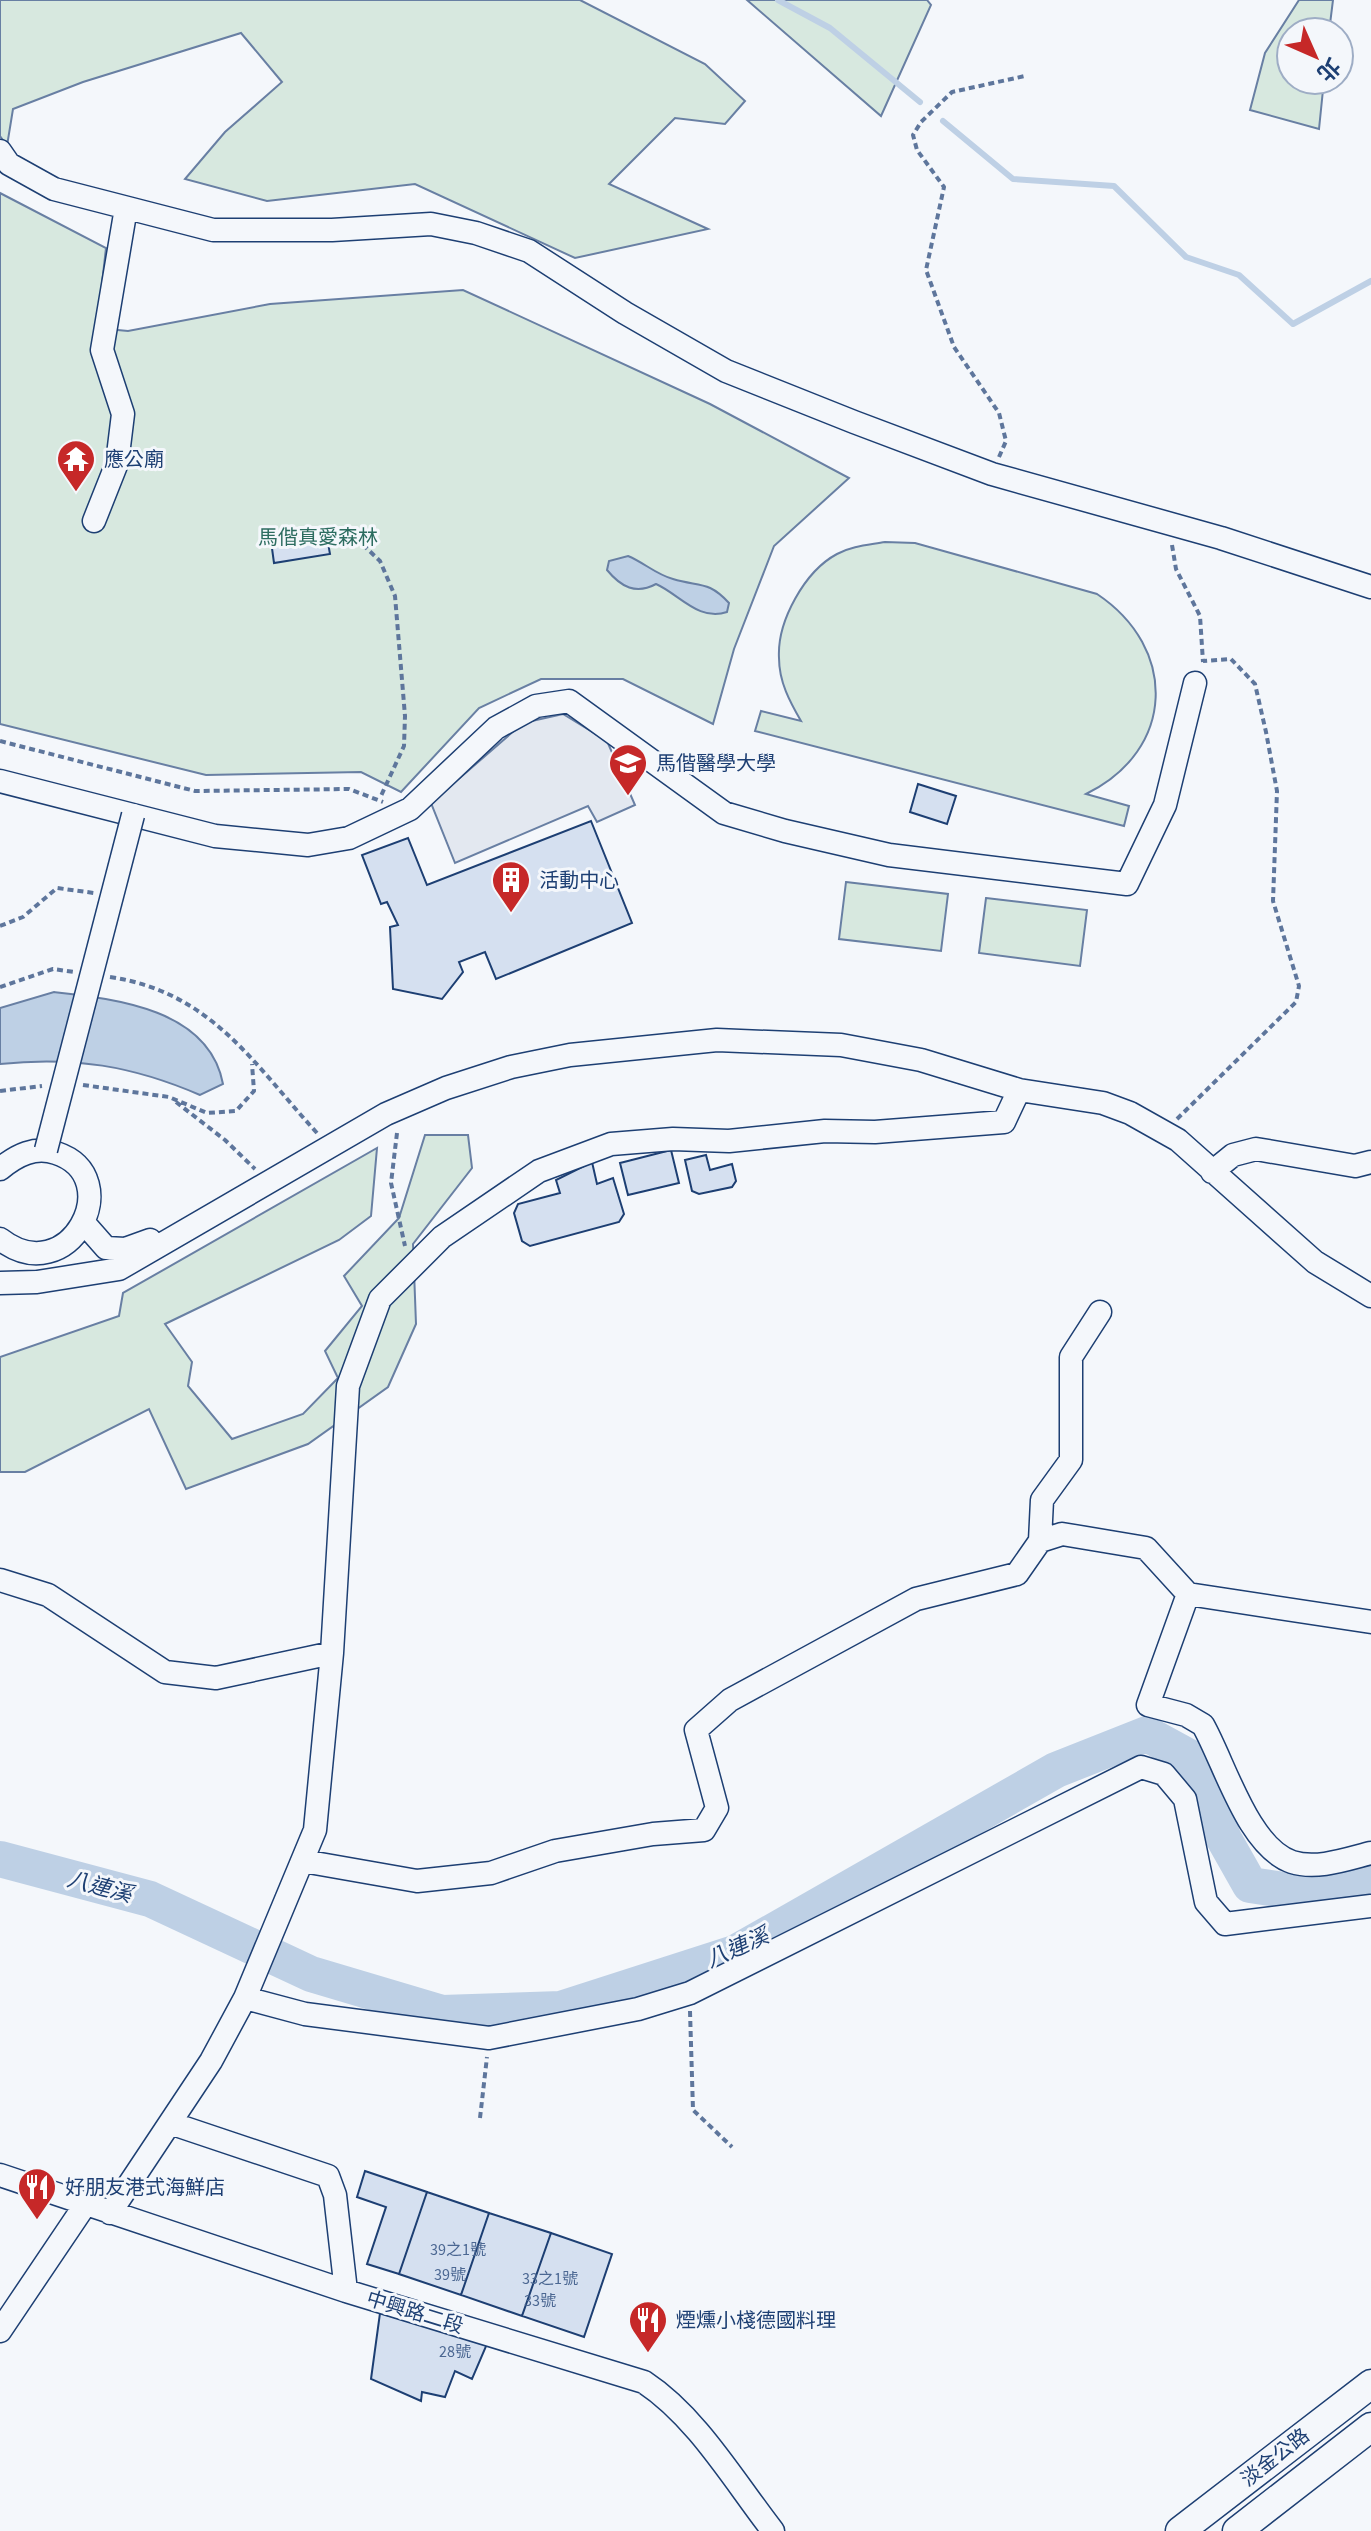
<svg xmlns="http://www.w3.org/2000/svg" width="1371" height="2531" font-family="'Source Sans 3','Noto Sans TC',sans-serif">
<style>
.green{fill:#d7e8df;stroke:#687fa3;stroke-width:2}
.parking{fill:#e3e8f0;stroke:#687fa3;stroke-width:2}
.water{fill:#bed0e5;stroke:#687fa3;stroke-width:2}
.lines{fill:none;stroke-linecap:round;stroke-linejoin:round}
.stream{stroke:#bed0e5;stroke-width:6}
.river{stroke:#bed0e5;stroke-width:36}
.building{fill:#d5e0f0;stroke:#1d3f73;stroke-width:2}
.minor-casing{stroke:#1d3f73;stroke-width:25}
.major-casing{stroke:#1d3f73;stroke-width:31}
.path{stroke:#5e769c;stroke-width:4;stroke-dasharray:6 4;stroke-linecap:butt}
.minor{stroke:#f4f7fb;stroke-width:22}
.major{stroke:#f4f7fb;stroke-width:28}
.minor-bridge-casing{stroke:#1d3f73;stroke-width:25;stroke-linecap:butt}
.minor-bridge{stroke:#f4f7fb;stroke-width:22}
.labels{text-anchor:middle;stroke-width:6;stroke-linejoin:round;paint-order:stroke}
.number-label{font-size:16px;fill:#4b6792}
.poi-label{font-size:20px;fill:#1d3f73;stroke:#f4f7fb;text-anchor:start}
.park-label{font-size:20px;fill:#2c6c60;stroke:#f4f7fb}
.street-label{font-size:20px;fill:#1d3f73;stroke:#f4f7fb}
.water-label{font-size:22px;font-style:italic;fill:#1d3f73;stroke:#f4f7fb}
</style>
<rect width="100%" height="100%" fill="#f4f7fb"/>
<path class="green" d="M0,0H580L705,64L745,101L725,124L675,118L609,184L708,229L575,258L415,184L267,201L185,179L225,132L282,82L241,33L83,82L13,109L7,146L0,136Z
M747,0H927L931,5L881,116Z
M1299,0H1333L1329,32H1291V80H1324L1319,129L1250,110L1265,53Z
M0,193L106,248L97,328L128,331L270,304L463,290L710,404L849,478L774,546L734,649L713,724L623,679H541L479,708L401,792L361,772L206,775L0,724Z
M885,542L915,543L1097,594C1178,648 1176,750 1086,794L1129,806L1124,826L755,731L761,711L801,721C790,702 779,682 779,658C777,621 805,571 837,554C852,546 869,545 885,542Z
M846,882L948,894L941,951L839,939Z
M986,898L1087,910L1080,966L979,953Z
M425,1135H468L472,1168L413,1244L416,1324L388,1387L308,1444L186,1489L149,1409L25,1472H0V1357L119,1316L123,1293L377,1148L371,1216L339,1240L165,1324L192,1362L188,1386L232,1439L303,1414L338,1378L325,1351L362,1306L344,1276L399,1218Z"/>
<path class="parking" d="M563,714L607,741L635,805L597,822L588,806L455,863L431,803L523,723Z"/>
<path class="water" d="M628,556C643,562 657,575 673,579C699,587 708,580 729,603L727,612C699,622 679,594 656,584C636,595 621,587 607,570L609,561Z
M54,992C116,999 209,1009 223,1084L200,1095C133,1066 73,1056 0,1064V1008Z"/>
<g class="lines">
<path class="stream" d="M778,0L830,28L920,102
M943,121L1013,179L1114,186L1186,257L1239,275L1293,324L1371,281"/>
<path class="river" d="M0,1859L150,1899L311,1974L442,2013L561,2009L735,1953L1056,1770L1147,1734L1191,1758L1224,1839L1250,1885L1297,1892L1371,1875"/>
</g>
<path class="building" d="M326,532L330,554L274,563L271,541Z
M918,784L956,796L947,824L910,812Z
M591,821L632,923L496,979L485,952L459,962L463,972L442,999L393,989L390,927L398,925L387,902L381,904L362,855L408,838L427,885Z
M671,1150L679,1183L628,1195L620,1163Z
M706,1155L710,1170L732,1164L736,1181L732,1187L699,1194L692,1191L685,1160Z
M592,1162L597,1184L613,1178L624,1214L619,1222L530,1246L522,1241L514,1213L518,1204L560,1193L556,1180Z
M365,2171L427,2192L399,2274L367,2264L386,2207L357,2197Z
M427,2192L489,2213L461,2295L399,2274Z
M489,2213L551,2233L522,2316L461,2295Z
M551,2233L612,2254L584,2337L522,2316Z
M380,2313L487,2344L472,2379L455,2371L445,2397L422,2392L421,2401L371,2379Z"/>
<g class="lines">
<g class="minor-casing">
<path id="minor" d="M0,151L9,164L54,189L213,230H332L431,224L476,233L529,251L625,313L726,371L854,422L992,474L1221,538L1371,587
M94,521L117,463L123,414L102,350L126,208
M0,781L215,836L308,845L349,838L410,809L496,728L536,706L569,701L724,813L785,831L889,855L1127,884L1165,805L1195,683
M0,1169C17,1155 35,1146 56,1153C129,1177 69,1293 0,1239
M1212,1172L1233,1155L1256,1149L1355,1166L1371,1162
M84,1223L106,1248L125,1249L150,1240
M0,1283L37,1282L119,1269L386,1114L446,1088L511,1067L570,1055L717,1040L841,1045L921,1060L1019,1090L1103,1103L1130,1113L1178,1140L1315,1262L1371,1296
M1040,1541L1042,1500L1071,1460V1357L1100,1312
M0,1580L48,1595L165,1672L216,1678L332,1653
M1188,1594L1148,1705L1186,1715L1203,1725C1225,1764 1248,1847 1292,1862C1317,1870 1347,1859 1371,1853
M303,1861L417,1881L491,1873L555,1851L653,1834L704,1830L717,1808L696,1730L730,1700L916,1599L1017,1574L1040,1541L1062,1534L1146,1548L1188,1594L1371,1622
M245,1998L305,2014L489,2038L638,2009L690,1993L1141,1767L1164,1774L1185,1799L1206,1902L1225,1924L1371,1906
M170,2123L328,2176L335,2195L346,2291
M0,2175L346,2291L644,2382C697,2417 734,2481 773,2531
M110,2213L211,2061L245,1998L315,1830L332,1653L348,1386L380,1299L442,1237L539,1171L611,1144L673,1139L729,1141L825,1131L875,1132L1004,1122L1019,1090
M0,2331L87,2202"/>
</g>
<g class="major-casing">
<path id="major" d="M1180,2531L1371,2384
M1237,2531L1371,2427"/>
</g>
<path class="path" d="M999,457L1006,441L999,413L954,347L926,270L944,187L917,150L913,135L921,122L952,92L1025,76
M338,528L359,541L380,561L395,596L405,716L404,746L380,798
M1172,545L1176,569L1200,616L1203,662
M0,741L195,791L349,789L383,802
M0,926L23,917L57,888L94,893
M110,977C211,992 253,1063 317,1133
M0,987L53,969L74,972
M83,1085L169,1097L207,1113L236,1111L254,1091L252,1064
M0,1091L42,1086
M176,1102L225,1140L255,1169
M1177,1119L1296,1002L1299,986L1273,901L1277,791L1266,732L1255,684L1231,659L1203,661
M397,1133L391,1183L405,1246
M690,2011L693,2110L732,2147
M480,2118L487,2057"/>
<use href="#minor" class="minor"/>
<use href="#major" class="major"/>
<g class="minor-bridge-casing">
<path id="minor-bridge" d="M46,1150L133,815"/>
</g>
<use href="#minor-bridge" class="minor-bridge"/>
</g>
<defs>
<g id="temple-pin" transform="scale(2)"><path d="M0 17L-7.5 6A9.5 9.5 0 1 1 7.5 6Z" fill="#c62828" stroke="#f4f7fb"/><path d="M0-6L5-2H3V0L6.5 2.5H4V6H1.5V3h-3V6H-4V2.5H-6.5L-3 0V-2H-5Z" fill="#fff"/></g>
<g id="university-pin" transform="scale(2)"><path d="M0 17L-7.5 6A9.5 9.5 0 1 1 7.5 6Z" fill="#c62828" stroke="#f4f7fb"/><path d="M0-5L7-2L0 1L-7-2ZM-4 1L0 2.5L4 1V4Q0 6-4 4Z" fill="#fff"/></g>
<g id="building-pin" transform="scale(2)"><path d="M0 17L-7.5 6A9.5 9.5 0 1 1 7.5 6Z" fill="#c62828" stroke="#f4f7fb"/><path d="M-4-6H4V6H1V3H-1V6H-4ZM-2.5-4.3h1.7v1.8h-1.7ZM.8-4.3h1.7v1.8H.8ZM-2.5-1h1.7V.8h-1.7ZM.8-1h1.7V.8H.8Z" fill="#fff"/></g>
<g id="restaurant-pin" transform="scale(2)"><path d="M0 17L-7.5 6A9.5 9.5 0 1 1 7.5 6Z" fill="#c62828" stroke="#f4f7fb"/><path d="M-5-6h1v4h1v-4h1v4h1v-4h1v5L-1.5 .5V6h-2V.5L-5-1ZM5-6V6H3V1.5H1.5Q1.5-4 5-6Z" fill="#fff"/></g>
</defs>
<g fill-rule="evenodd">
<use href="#temple-pin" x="76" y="459"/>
<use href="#university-pin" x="628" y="763"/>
<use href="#building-pin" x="511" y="880"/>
<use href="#restaurant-pin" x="37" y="2187"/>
<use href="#restaurant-pin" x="648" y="2320"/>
</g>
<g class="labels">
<g class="number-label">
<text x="458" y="2255">39之1號</text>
<text x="450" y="2280">39號</text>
<text x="550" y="2284">33之1號</text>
<text x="540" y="2306">33號</text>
<text x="455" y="2357">28號</text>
</g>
<g class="poi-label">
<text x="104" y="466">應公廟</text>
<text x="656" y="770">馬偕醫學大學</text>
<text x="539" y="887">活動中心</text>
<text x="65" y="2194">好朋友港式海鮮店</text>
<text x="676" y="2327">煙燻小棧德國料理</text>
</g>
<g class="park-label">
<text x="318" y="544">馬偕真愛森林</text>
</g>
<g class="street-label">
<text transform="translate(415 2312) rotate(17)" y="7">中興路二段</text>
<text transform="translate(1275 2457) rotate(-38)" y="7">淡金公路</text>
</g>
<g class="water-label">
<text transform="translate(100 1886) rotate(15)" y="8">八連溪</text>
<text transform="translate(737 1947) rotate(-24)" y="8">八連溪</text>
</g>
</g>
<g transform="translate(1315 56) rotate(135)"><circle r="38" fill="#f4f7fb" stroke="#9eadc5" stroke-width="2"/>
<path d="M0-6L14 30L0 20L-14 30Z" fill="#c62828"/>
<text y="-12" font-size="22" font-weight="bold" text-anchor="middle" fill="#1d3f73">北</text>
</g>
</svg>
